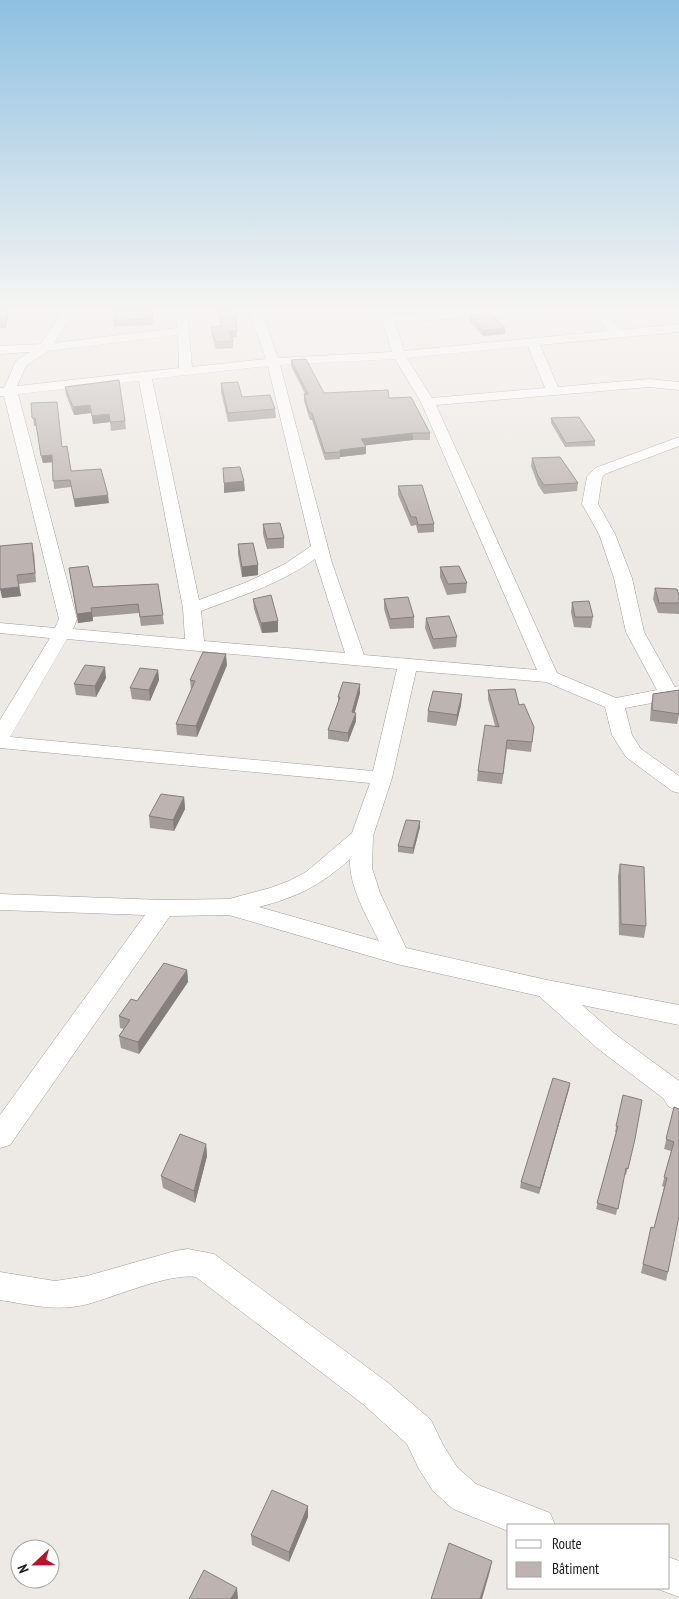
<svg xmlns="http://www.w3.org/2000/svg" width="679" height="1599" font-family="'PT Sans Narrow',sans-serif">
<style>
.lines{fill:none;stroke-linecap:round;stroke-linejoin:round}
.street-casing{stroke:#9e9e9e;stroke-width:1}
.street{fill:#fff;fill-rule:evenodd}
.wall{fill:#a39b98}
.shaded-wall{fill:#847e7c}
.building{fill:#bdb4b1;stroke:#847e7c}
</style>
<rect width="100%" height="100%" fill="#ede9e4"/>
<g class="lines">
<g class="street-casing">
<path id="street" d="M63,310H75L54,343L177,328L175,310H187L192,367L266,359L249,310H261L278,358L392,352L382,319L377,310H389L392,315L473,310H540L534,314L395,322L404,351L607,331L595,310H607L619,330L679,324V332L540,345L558,387L649,379L679,382V390L649,387L436,405L557,673L616,698L657,690L626,632L614,578L599,534L582,504L587,477L595,468L679,437V446L605,474L602,478L598,504L615,534L632,578L644,632L675,687L679,686V698L625,708L632,735L641,749L679,776V793L672,791L626,757L612,735L605,707L546,682L416,671L392,778L373,836L372,868L380,893L406,948L547,980L679,1005V1025L582,1005L615,1034L679,1081V1110L669,1107L663,1098L597,1048L539,996L397,964L229,915L170,916L10,1145L0,1148V1115L145,915L0,910V894L163,900L229,899L270,888L289,881L306,872L352,833L370,783L0,748V720L50,638L0,633V623L55,628L59,619L4,396H0V388H4L16,361L30,352L0,354V346L41,344ZM178,335L179,368L17,386L26,366L48,351ZM528,346L545,388L432,398L407,358ZM395,359L421,402L537,670L364,655L332,563L280,365ZM268,366L311,546L285,564L247,582L199,600L152,379ZM139,381L183,608L185,639L73,629L77,619L18,394ZM315,559L345,653L204,641L201,611C241,596 280,584 315,559ZM67,639L397,669L373,771L10,737ZM350,859C349,888 367,916 379,941L259,907C297,897 320,886 350,859Z
M188,1249L214,1254L387,1382L431,1420L443,1445L457,1467L476,1484L550,1513L555,1525H508V1531L453,1509L433,1491L419,1469L407,1444L363,1404L196,1277C169,1273 117,1296 88,1304C56,1312 32,1305 0,1300V1272L55,1281L87,1276L175,1251Z
M668,1557L679,1561V1597L655,1588H668Z"/>
</g>
<use href="#street" class="street"/>
</g>
<path class="wall" d="M0,310H9L6,328H0Z
M116,310H154L152,325L114,327L113,321Z
M469,314L505,334L483,336L469,320Z
M221,326L237,331V337L232,338L233,341V348L216,349L211,333V327Z
M291,360L324,393L389,398L430,433V440H413L365,445L366,454L340,457V459L325,460L312,420H310L304,401V394H305L291,366Z
M221,383L242,397L275,409L276,418L228,422L221,392Z
M65,387L125,421L126,429L111,431L110,422L93,424L91,413L74,415L66,395Z
M31,403L62,447L71,471L109,503L75,507L71,487L54,489L52,462L43,463L36,426H34Z
M551,418L595,441V446L565,447L551,423Z
M532,458L578,483L577,491L544,494L538,485L531,466Z
M398,486L434,524V532L418,533L416,525L411,526L398,495Z
M263,524L284,538V548L267,549L263,534Z
M238,544L258,575L242,577L238,554Z
M34,552L36,582L19,584L21,596L2,598Z
M440,567L467,583L466,593L447,595L440,577Z
M69,568L93,587L158,584L164,624L141,626L139,613L93,617V621L78,623Z
M655,588L679,596V614L658,613L653,599Z
M253,599L278,632L262,633L254,609Z
M384,599L414,617V628L390,629L384,609Z
M572,602L593,617L591,628L574,627L571,612Z
M426,618L457,637L456,647L433,649L425,628Z
M227,665L197,737L177,735L176,724L191,690L190,680Z
M158,670L159,680L150,701L132,699L130,688Z
M106,678L96,697L76,695L74,684Z
M360,684V693L355,712L356,721L348,742L328,739V730L338,702V697Z
M488,690L519,705L533,737L531,752L507,749L502,784L477,781L478,771L495,726L488,699Z
M679,690V715L677,724L650,721L651,705L653,694Z
M462,694L461,705L456,726L427,722L428,711Z
M184,797L185,809L174,831L150,828L149,816Z
M420,827L413,854L398,852V846Z
M620,864L646,926L644,938L619,935L618,876Z
M187,970L188,982L139,1054L121,1048L119,1036L124,1029L120,1028L119,1016L137,1001Z
M570,1083L569,1089L539,1194L520,1188L521,1182Z
M623,1095L633,1145L626,1175L624,1174L616,1215L596,1209L616,1132H615Z
M674,1107L679,1109L668,1272L666,1281L641,1273L651,1227L654,1228L664,1187L662,1186L671,1151L664,1149Z
M206,1144L207,1156L195,1203L163,1188L161,1176Z
M308,1506V1517L289,1562L252,1545L251,1535Z"/>
<path class="shaded-wall" d="M7,310H9L6,328L5,322Z
M152,310H154L152,325Z
M505,328V334L483,336V330Z
M90,405L91,413L74,415L73,407Z
M109,414L110,422L93,424L92,416Z
M413,433V440L361,446V439Z
M366,447V454L340,457V450Z
M52,455L53,462L43,463L41,456Z
M244,481L245,491L224,493V483Z
M108,495L109,503L75,507L74,499Z
M258,565V575L242,577V567Z
M19,587L21,596L2,598L0,589Z
M92,612L93,621L78,623L77,614Z
M278,621V632L262,633L261,623Z
M226,654L227,665L197,737L196,726Z
M105,667L106,678L96,697L95,686Z
M158,670L159,680L150,701L149,690Z
M360,684V693L352,721V712Z
M462,694L461,705L456,726L457,715Z
M356,713V721L348,742V733Z
M184,797L185,809L174,831L173,820Z
M420,821V827L413,854V848Z
M187,970L188,982L139,1054L138,1042Z
M570,1083L569,1089L539,1194L540,1188Z
M206,1144L207,1156L195,1203L194,1191Z
M308,1506V1517L289,1562V1552Z
M492,1561L490,1571L482,1599H480Z
M237,1588L238,1598L237,1599H231Z"/>
<path class="building" d="M0,310H7L5,322L0,323Z
M116,310H152V318L113,321Z
M220,310H235L237,331H229L233,341L216,342L211,327L221,326Z
M491,313L505,328L483,330L469,314Z
M306,359L324,393L388,390L389,398L411,397L430,433H413L361,439L366,447L340,450V452L325,453L312,413H310L308,409L304,394H308L291,360Z
M119,380L125,421L110,422L109,414L92,416L90,405L73,407L65,387Z
M238,382L242,397L270,395L275,409L228,413L221,383Z
M57,402L62,447L67,446L71,471L101,469L108,495L74,499L70,480L53,481L52,455L41,456L35,418H32L31,403Z
M579,417L595,441L566,443L551,418Z
M560,457L578,483L544,485L538,476L532,458Z
M240,467L244,481L224,483L223,468Z
M422,485L434,524L418,525L416,517H411L398,486Z
M280,523L284,538L267,539L263,524Z
M32,543L35,573L17,575L19,587L0,589V546Z
M253,543L258,565L242,567L238,544Z
M88,566L93,587L158,584L163,615L140,617L138,604L91,608L92,612L77,614L69,568Z
M459,566L467,583L448,584L440,567Z
M655,588L677,589L679,596V603H659Z
M271,595L278,621L261,623L253,599Z
M408,597L414,617L390,619L384,599Z
M589,601L593,617H575L572,602Z
M449,616L457,637L433,639L426,618Z
M203,652L226,654L196,726L176,724L195,681L190,680Z
M85,665L105,667L95,686L74,684Z
M140,668L158,670L149,690L130,688Z
M343,682L360,684L352,712L356,713L348,733L328,730L340,697H338Z
M515,689L519,705L524,704L534,727L532,742L507,740L503,774L478,771L485,725L499,727L488,690Z
M679,690V714L652,710L653,694Z
M433,691L462,694L457,715L428,711Z
M161,794L184,797L173,820L149,816Z
M406,820L420,821L413,848L398,846Z
M620,864L644,867L646,926L621,924Z
M164,963L187,970L138,1042L119,1036L130,1020L119,1016L131,999L137,1001Z
M553,1078L570,1083L540,1188L521,1182Z
M623,1095L642,1100L635,1139L628,1169L626,1168L618,1209L597,1203L618,1126H616Z
M674,1107L679,1109V1216L668,1272L643,1264L651,1227L654,1228L667,1178L664,1177L674,1142L666,1139Z
M180,1134L206,1144L194,1191L161,1176Z
M272,1490L308,1506L289,1552L251,1535Z
M449,1543L492,1561L480,1599H431Z
M204,1570L237,1588L231,1599H189Z"/>
<linearGradient id="sky" x2="0" y2="1"><stop stop-color="#8ec0e1"/><stop offset="0.58" stop-color="#f7f5f3"/><stop offset="1" stop-color="#f7f5f3" stop-opacity="0"/></linearGradient>
<rect width="679" height="534" fill="url(#sky)"/>
<rect x="507" y="1524" width="162" height="65" fill="#ffffff" stroke="#a5a5a5"/>
<rect x="516" y="1540" width="25" height="8" fill="#ffffff" stroke="#a5a5a5"/>
<text x="552" y="1549" font-size="15" fill="#1d1d1d">Route</text>
<rect x="516" y="1562" width="25" height="15" fill="#bdb4b1" stroke="#a5a5a5"/>
<text x="552" y="1574" font-size="15" fill="#1d1d1d">Bâtiment</text>
<g transform="translate(35 1564) rotate(248)"><circle r="24" fill="#ffffff" stroke="#a5a5a5"/>
<path d="M0-4L9 19L0 12L-9 19Z" fill="#b91229"/>
<text y="-8" font-size="14" font-weight="bold" text-anchor="middle" fill="#1d1d1d">N</text>
</g>
</svg>
